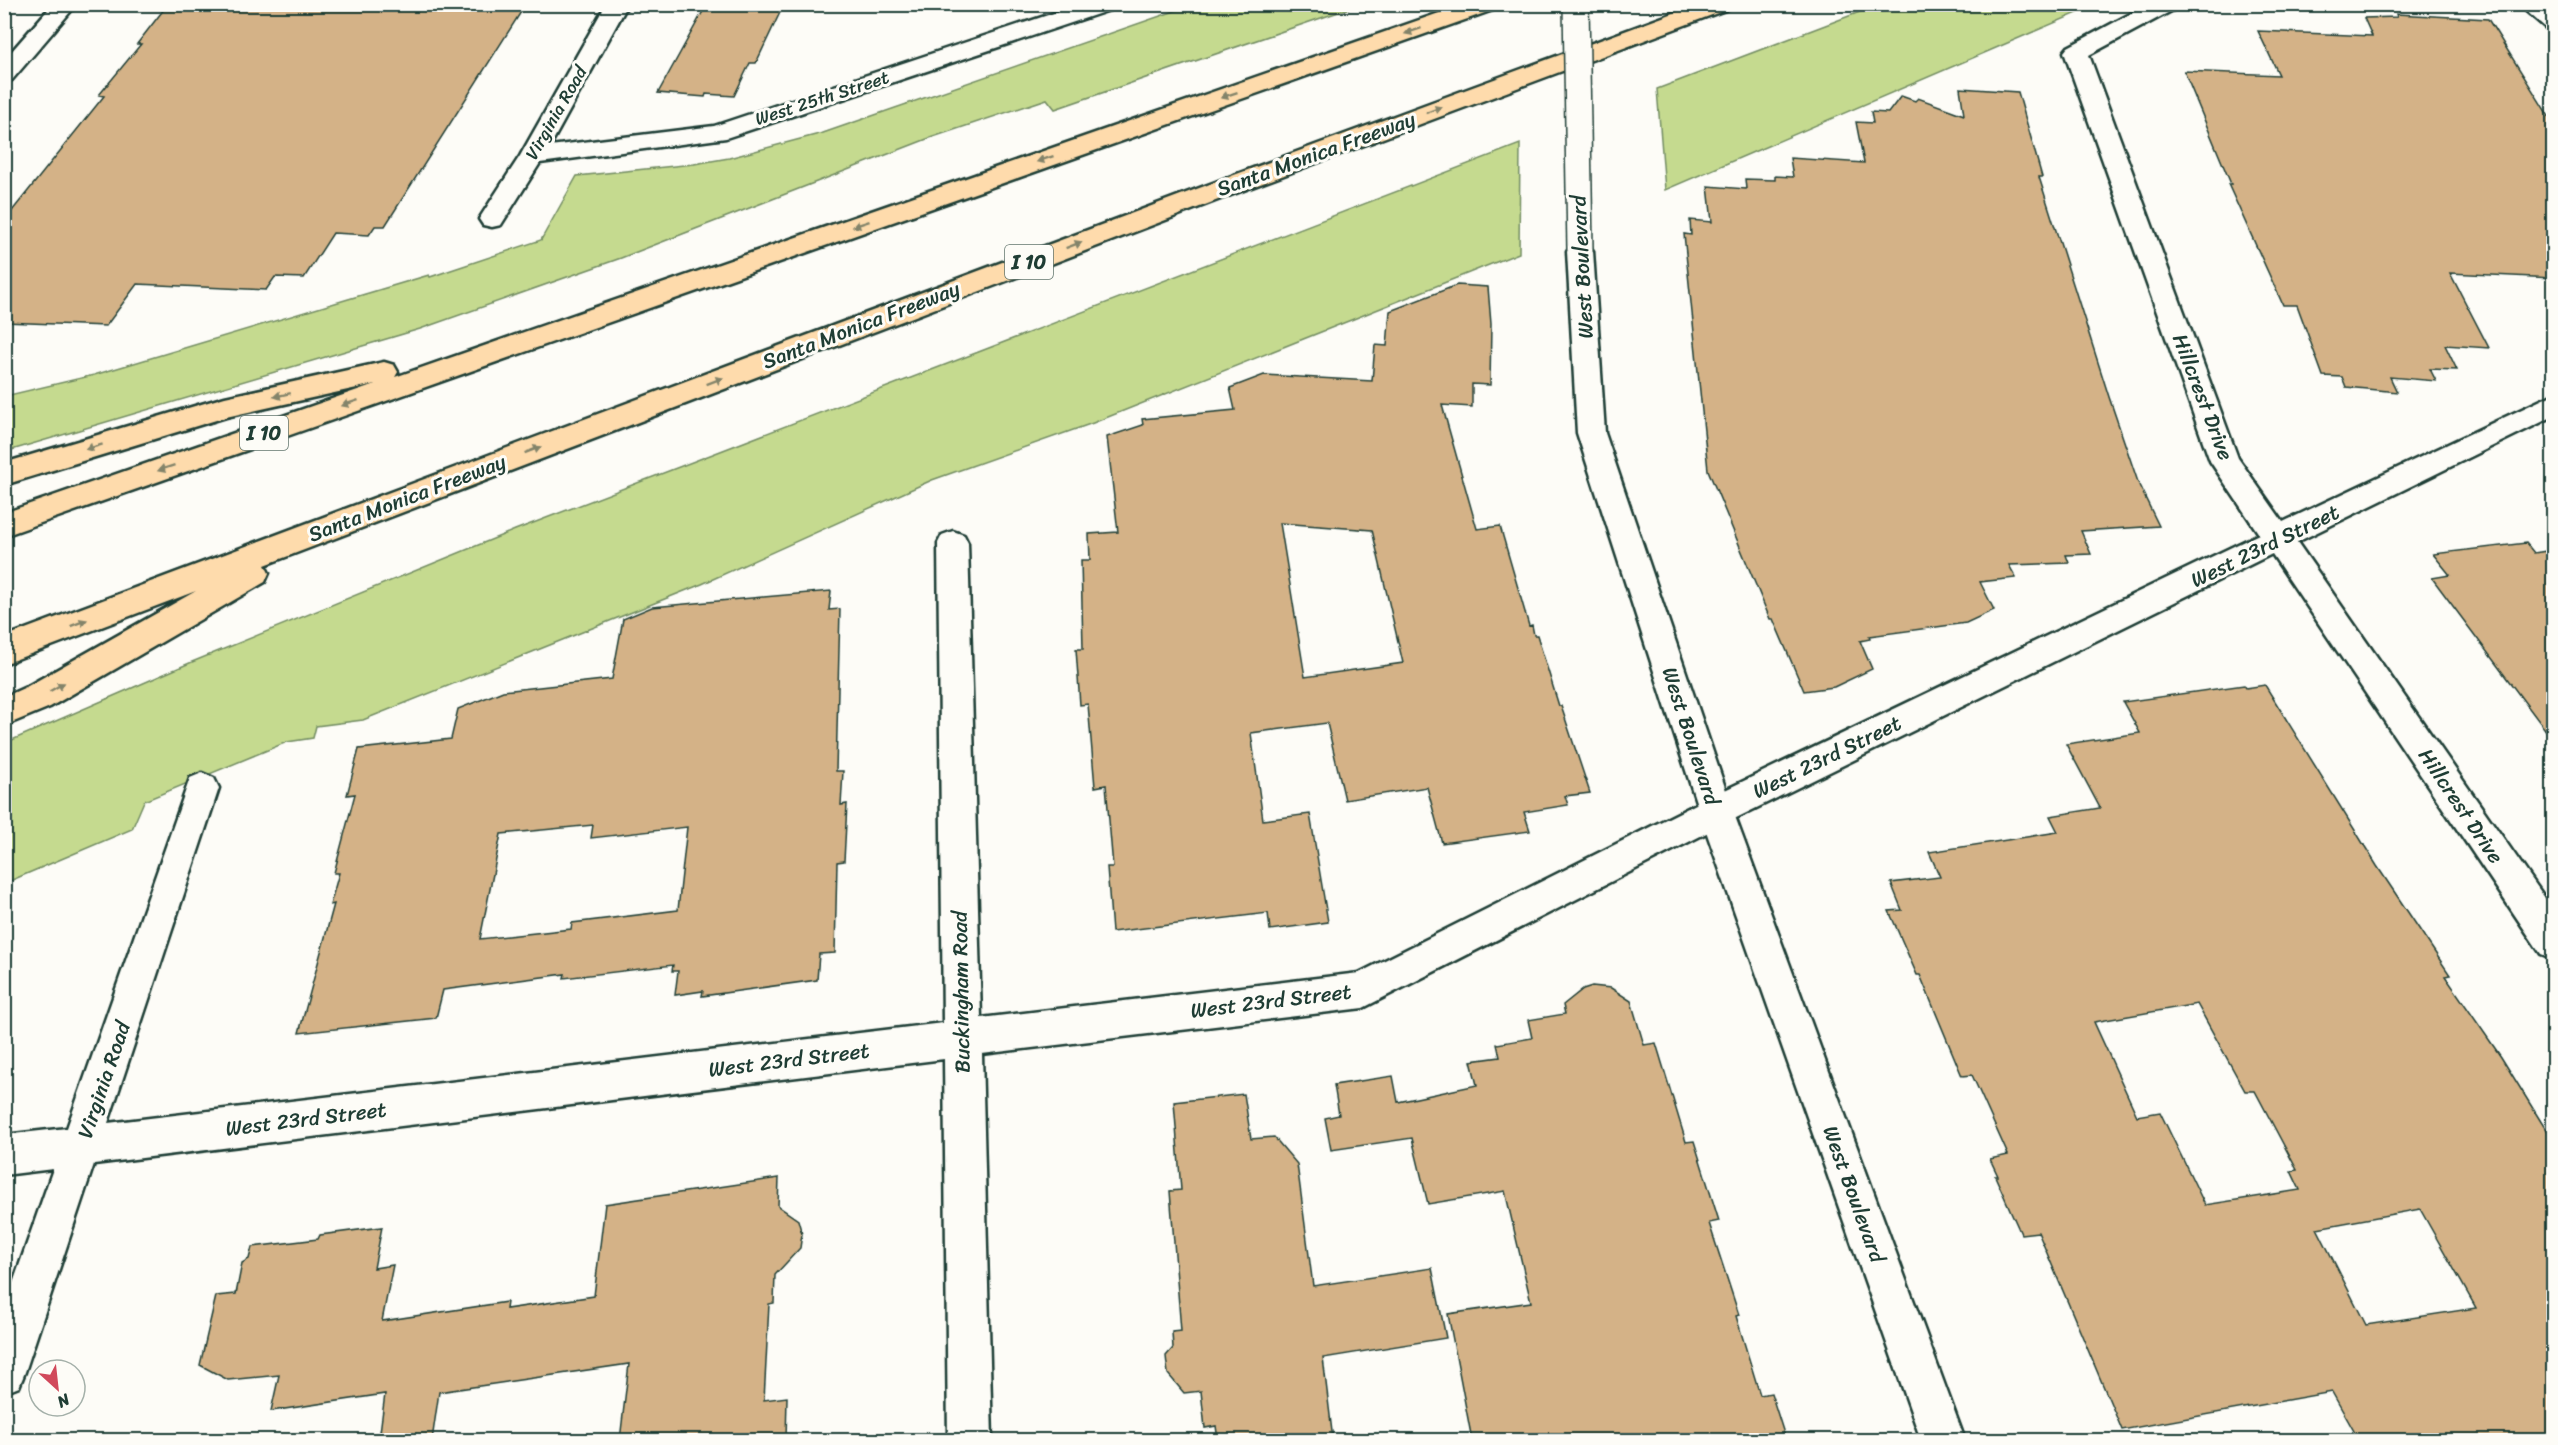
<svg xmlns="http://www.w3.org/2000/svg" width="2558" height="1445" font-family="Sriracha,sans-serif">
<style>
.green{fill:#c5da8f;stroke:#728c62;stroke-width:1.5}
.building{fill:#d4b287;stroke:#1f3d34;stroke-width:1.5;fill-rule:evenodd}
.lines{fill:none;stroke-linecap:round;stroke-linejoin:round}
.street-casing{stroke:#1f3d34;stroke-width:5}
.secondary-casing{stroke:#1f3d34;stroke-width:5}
.highway-casing{stroke:#1f3d34;stroke-width:5}
.street{fill:#fdfcf7;fill-rule:evenodd}
.secondary{fill:#fdfcf7;fill-rule:evenodd}
.highway{fill:#fedbac;fill-rule:evenodd}
.secondary-bridge-casing{stroke:#1f3d34;stroke-width:28;stroke-linecap:butt}
.secondary-bridge{stroke:#fdfcf7;stroke-width:25}
.oneway{fill:#83846a}
.labels{text-anchor:middle;stroke-width:6;stroke-linejoin:round;paint-order:stroke}
.far-street-label{font-size:18px;fill:#1f3d34;stroke:#fdfcf7}
.shield{fill:#fdfcf7;stroke:#62766e;stroke-width:1.5}
.shield-label{font-size:20px;font-weight:bold;fill:#1f3d34}
.street-label{font-size:21px;fill:#1f3d34;stroke:#fdfcf7}
</style>
<rect width="100%" height="100%" fill="#fdfcf7"/>
<filter id="ink" filterUnits="userSpaceOnUse"><feTurbulence type="fractalNoise" baseFrequency=".0167" numOctaves="2"/><feDisplacementMap in="SourceGraphic" scale="12" xChannelSelector="R" yChannelSelector="G"/><feConvolveMatrix kernelMatrix="1 2 1 2 8 2 1 2 1" color-interpolation-filters="sRGB"/></filter>
<g filter="url(#ink)">
<path class="green" d="M1192,5H1359L1055,109L1047,99L927,139L621,258L420,329L5,452V396L94,375L429,275L430,277L541,240L577,176L694,164L729,158L823,133Z
M1878,5H2096L1665,190L1657,89Z
M1520,144L1519,253L1093,423L932,480L702,584L363,720L316,726L313,738L287,742L144,801L132,829L5,883V743L192,662L515,530Z"/>
<path class="building" d="M168,4H526L385,226H375L369,235L333,233L304,278L275,277L266,290L137,284L106,326L4,322V221L104,96L99,95L141,44H137Z
M707,4H784L756,63H750L734,96L706,94L705,97L658,93Z
M2396,14L2488,19L2553,123V278L2450,273L2489,348L2445,345L2457,370L2430,369L2436,381L2390,377L2397,392L2346,387L2342,377L2323,376L2297,305H2283L2228,184H2231L2184,71L2279,75L2258,31L2372,36L2364,18L2397,17Z
M1960,88L2018,92L2042,177H2039L2109,397L2139,485L2159,526L2081,531L2091,554L2066,555L2069,563L2009,565L2016,578L1980,582L1994,610L1966,623L1869,636L1870,639L1860,641L1872,669L1834,687L1804,691L1773,619H1770L1708,470L1684,234L1691,235L1690,220L1712,222L1708,186L1746,189L1745,179L1775,180V176L1793,177L1790,158L1864,163L1856,122L1873,123L1871,112L1888,113L1901,96L1915,101L1918,98L1964,115Z
M1457,285L1488,287L1491,324L1490,385L1472,384V407L1442,405L1477,529L1500,526L1529,626L1532,625L1534,635H1537L1559,706H1561L1590,793L1565,796L1568,805L1524,812L1530,831L1442,843L1427,787L1345,800L1327,723L1251,733L1263,820L1310,814L1328,922L1270,930L1268,913L1112,932L1107,867H1113L1106,785L1095,787L1088,704L1080,705L1076,649H1083L1081,560H1090L1089,534L1118,532L1107,437L1143,425L1142,419L1235,410L1230,388L1264,375L1372,381L1375,345L1387,346L1390,311ZM1280,523L1372,530L1403,663L1305,677Z
M2526,543L2534,553L2553,550V740L2432,578L2450,575L2433,554Z
M831,591L829,610L840,609L836,771H843L841,805L847,804L844,861L837,862L835,953L819,954L817,980L702,996L703,991L675,995L678,971H672L673,965L564,978L565,974L443,990L436,1018L299,1033L334,904L330,905L339,873H334L355,794L347,795L359,749L451,739L458,709L503,691L612,679L623,619L652,607ZM593,825L591,838L687,827L678,910L572,923L571,929L480,939L501,834Z
M2244,685L2246,688L2265,685L2377,866L2450,975L2445,976L2501,1057L2553,1141V1440H2359L2332,1392L2122,1430L2038,1232L2021,1234L1995,1176H1998L1990,1159L2008,1155L1972,1075L1962,1076L1920,975H1917L1889,911L1902,910L1891,883L1940,877L1929,852L2058,832L2050,816L2100,808L2066,744L2140,733L2123,702ZM2197,1004L2245,1091H2255L2297,1170L2291,1171L2300,1190L2205,1205L2160,1112L2137,1116L2094,1022ZM2420,1209L2476,1308L2366,1325L2317,1228Z
M1592,986L1611,988L1631,1001L1644,1045L1656,1043L1686,1142L1694,1141L1719,1221L1709,1223L1739,1315L1736,1316L1760,1395L1771,1393L1786,1440H1472L1448,1314L1531,1302L1505,1191L1428,1204L1412,1138L1331,1150L1325,1118L1339,1115L1334,1085L1393,1076L1398,1102L1477,1085L1471,1061L1500,1057L1497,1044L1532,1038L1528,1020L1565,1014L1563,1005L1583,989Z
M1244,1094L1251,1139L1274,1137L1297,1164L1313,1286L1432,1268L1446,1338L1323,1358L1333,1440H1218L1216,1426L1205,1428L1201,1391L1184,1393L1168,1374L1166,1356L1173,1348L1172,1332L1181,1331L1170,1191L1181,1190L1174,1102Z
M779,1178L778,1206L798,1220L802,1234L800,1248L775,1275L774,1303L769,1304L764,1400L787,1397L786,1440H620L629,1364L439,1392L432,1440H379L385,1394L271,1411L279,1375L228,1380L200,1365L216,1296L236,1294L242,1263L249,1259L252,1247L318,1239L320,1235L382,1227L374,1268L393,1265L382,1321L507,1302L506,1309L594,1296L605,1204Z"/>
<g class="lines">
<g class="street-casing">
<path id="street" d="M53,4H77L12,80L4,82V60Z
M606,4H628L550,146L714,126L1081,4H1116L1113,9L726,138L540,163L501,225L492,227L483,225L479,219L520,156Z
M2149,4H2178L2175,9L2089,55L2238,458L2283,522L2554,394V416L2297,542L2554,911V959L2541,954L2272,554L1728,822L1363,1008L982,1054L992,1440H948L944,1059L94,1164L25,1372L19,1387L4,1393V1309L53,1169L4,1175V1135L67,1128L190,778L202,773L214,778L219,788L108,1123L943,1023L938,543L942,535L953,531L964,535L968,543L981,1018L1359,973L1704,800L2259,534L2210,461L2064,52L2068,47Z
M2518,4H2544L2554,12V30L2546,28Z"/>
</g>
<g class="secondary-casing">
<path id="secondary" d="M1580,242L1589,245L1593,251L1605,433L1733,811L1965,1440H1921L1699,811L1577,433L1567,251L1571,245Z"/>
</g>
<g class="highway-casing">
<path id="highway" d="M1465,4H1499L1496,9L4,536V513L375,384L226,417L4,485V463L225,397L384,362L394,365L398,372L395,377Z
M1698,4H1731L1728,9L1252,187L265,565L269,573L265,582L50,707L4,726V697L26,687L196,591L4,664V637L1234,175Z"/>
</g>
<use href="#street" class="street"/>
<use href="#secondary" class="secondary"/>
<use href="#highway" class="highway"/>
<g class="secondary-bridge-casing">
<path id="secondary-bridge" d="M1576,4L1580,251"/>
</g>
<use href="#secondary-bridge" class="secondary-bridge"/>
</g>
<defs><path id="oneway-solid" d="M-6-.8H1V-3.2L6.5 0L1 3.2V.8H-6Z" transform="scale(1.5)"/></defs>
<g class="oneway">
<use href="#oneway-solid" transform="translate(1413 31) rotate(161)"/>
<use href="#oneway-solid" transform="translate(1229 95) rotate(161)"/>
<use href="#oneway-solid" transform="translate(1434 110) rotate(-20)"/>
<use href="#oneway-solid" transform="translate(1045 159) rotate(161)"/>
<use href="#oneway-solid" transform="translate(861 224) rotate(161)"/>
<use href="#oneway-solid" transform="translate(1074 245) rotate(-21)"/>
<use href="#oneway-solid" transform="translate(715 381) rotate(-21)"/>
<use href="#oneway-solid" transform="translate(282 395) rotate(168)"/>
<use href="#oneway-solid" transform="translate(350 403) rotate(161)"/>
<use href="#oneway-solid" transform="translate(94 447) rotate(163)"/>
<use href="#oneway-solid" transform="translate(533 450) rotate(-21)"/>
<use href="#oneway-solid" transform="translate(166 468) rotate(161)"/>
<use href="#oneway-solid" transform="translate(79 623) rotate(-21)"/>
<use href="#oneway-solid" transform="translate(57 687) rotate(-30)"/>
</g>
</g>
<g class="labels">
<g class="far-street-label">
<text transform="translate(822 98) rotate(-18)" y="6">West 25th Street</text>
<text transform="translate(556 113) rotate(-60)" y="6">Virginia Road</text>
</g>
<g class="shield">
<rect x="1005" y="245" width="48" height="34" rx="4.5"/>
<rect x="240" y="416" width="48" height="34" rx="4.5"/>
</g>
<g class="shield-label">
<text x="1029" y="269">I 10</text>
<text x="264" y="440">I 10</text>
</g>
<g class="street-label">
<text transform="translate(1316 154) rotate(-20)" y="7">Santa Monica Freeway</text>
<text transform="translate(1582 267) rotate(-93)" y="7">West Boulevard</text>
<text transform="translate(861 325) rotate(-21)" y="7">Santa Monica Freeway</text>
<text transform="translate(2203 397) rotate(69)" y="7">Hillcrest Drive</text>
<text transform="translate(407 498) rotate(-21)" y="7">Santa Monica Freeway</text>
<text transform="translate(2265 546) rotate(-26)" y="7">West 23rd Street</text>
<text transform="translate(1691 736) rotate(72)" y="7">West Boulevard</text>
<text transform="translate(1827 757) rotate(-26)" y="7">West 23rd Street</text>
<text transform="translate(2461 806) rotate(56)" y="7">Hillcrest Drive</text>
<text transform="translate(961 992) rotate(-91)" y="7">Buckingham Road</text>
<text transform="translate(1271 1001) rotate(-7)" y="7">West 23rd Street</text>
<text transform="translate(789 1060) rotate(-7)" y="7">West 23rd Street</text>
<text transform="translate(104 1080) rotate(-71)" y="7">Virginia Road</text>
<text transform="translate(306 1119) rotate(-7)" y="7">West 23rd Street</text>
<text transform="translate(1854 1194) rotate(70)" y="7">West Boulevard</text>
</g>
</g>
<rect width="2558" height="1445" fill="none" stroke="#fdfcf7" stroke-width="24"/>
<rect x="12" y="12" width="2534" height="1421" fill="none" stroke="#1f3d34" stroke-width="2" filter="url(#ink)"/>
<g transform="translate(57 1388) rotate(153)"><circle r="28" fill="#fdfcf7" stroke="#a4b0a9" stroke-width="1.5"/>
<path d="M0-4.5L10 22L0 15L-10 22Z" fill="#d1495b"/>
<text y="-9" font-size="16" font-weight="bold" text-anchor="middle" fill="#1f3d34">N</text>
</g>
</svg>
